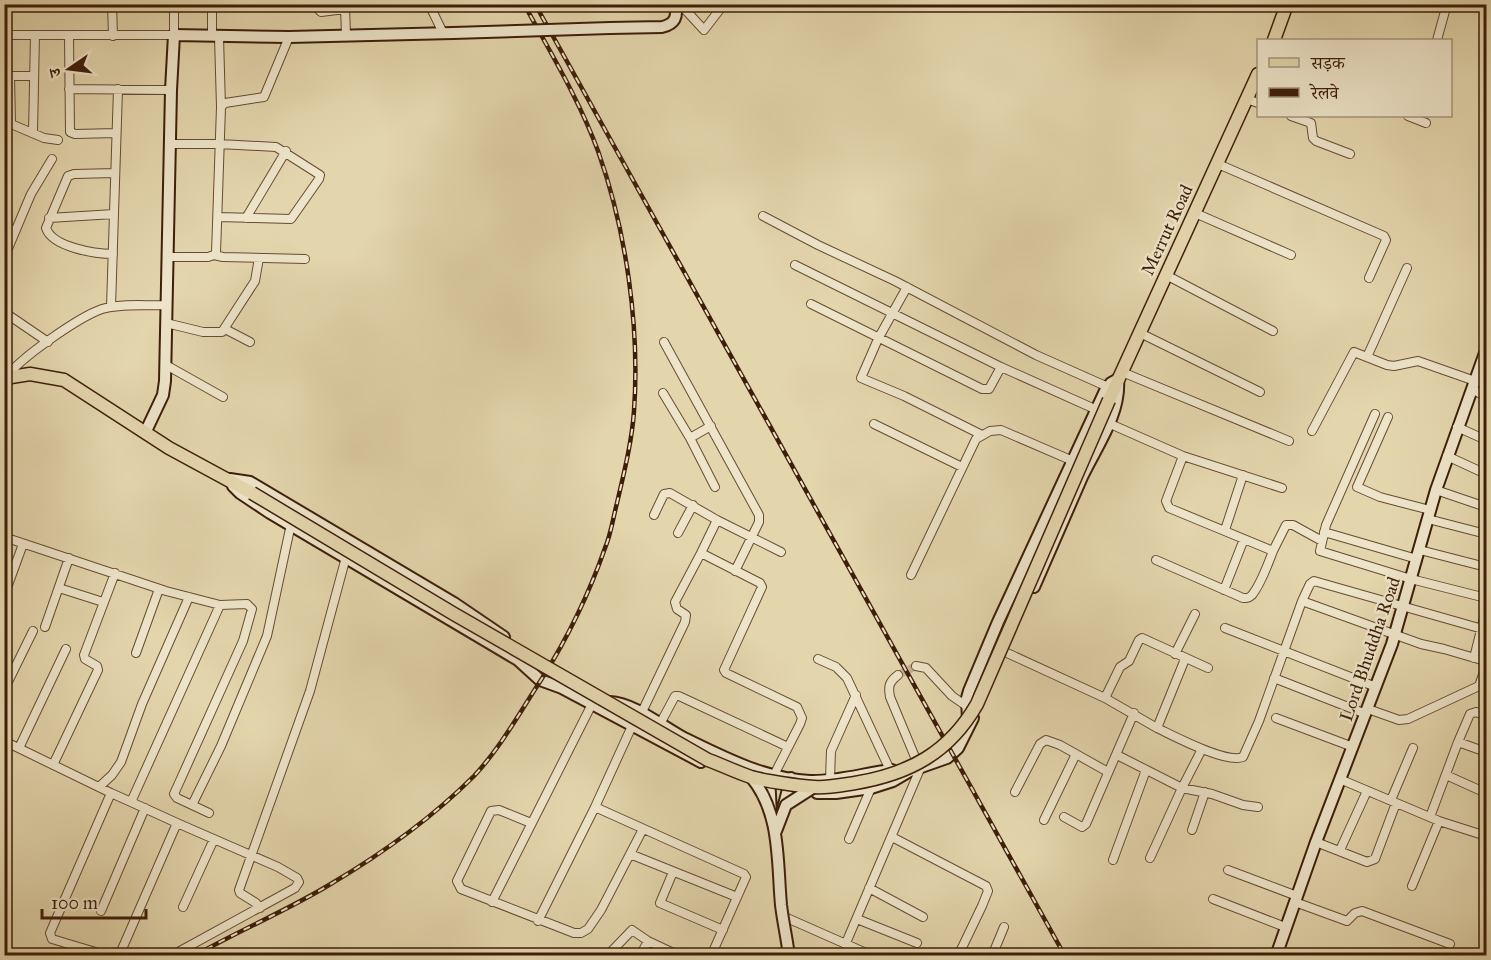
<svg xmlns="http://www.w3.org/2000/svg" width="1491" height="960" font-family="'IM FELL Great Primer','Noto Serif Devanagari',serif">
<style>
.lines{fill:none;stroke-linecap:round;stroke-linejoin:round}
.street-tunnel{stroke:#c2b08b;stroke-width:8;stroke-dasharray:8 4;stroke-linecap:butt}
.street-casing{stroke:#674c32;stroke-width:10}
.secondary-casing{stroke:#3e1e09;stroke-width:14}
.primary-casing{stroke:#3e1e09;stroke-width:15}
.street{stroke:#ede4c9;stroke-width:8}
.secondary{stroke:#ede4c9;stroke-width:10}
.primary{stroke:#e3d5ac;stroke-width:12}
.rail-casing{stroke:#3e1e09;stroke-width:4.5}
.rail{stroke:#ede4c9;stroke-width:2;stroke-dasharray:7;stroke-linecap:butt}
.secondary-bridge-casing{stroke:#3e1e09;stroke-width:14;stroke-linecap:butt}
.primary-bridge-casing{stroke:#3e1e09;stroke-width:15;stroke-linecap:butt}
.secondary-bridge{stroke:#ede4c9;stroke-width:10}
.primary-bridge{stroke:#e3d5ac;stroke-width:12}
.labels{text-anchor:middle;stroke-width:4.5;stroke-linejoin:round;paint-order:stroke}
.street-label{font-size:18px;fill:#3e1e09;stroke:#ede4c9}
</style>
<rect width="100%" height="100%" fill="#e3d5ac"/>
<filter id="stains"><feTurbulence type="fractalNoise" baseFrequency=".00333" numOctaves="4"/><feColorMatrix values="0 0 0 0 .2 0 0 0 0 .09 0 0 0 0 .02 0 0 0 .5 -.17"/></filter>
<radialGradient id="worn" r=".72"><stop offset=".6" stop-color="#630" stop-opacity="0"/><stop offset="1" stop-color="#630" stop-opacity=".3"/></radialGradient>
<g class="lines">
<path class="street-tunnel" d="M898,675L916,666"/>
<g class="street-casing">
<path id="street" d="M112,4L113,36
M212,4V36
M320,4L318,9L321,12L345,9
M429,4L443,33
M680,4L704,30L724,4
M345,7L346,35
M4,35H174V4
M69,36L70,132L75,134L116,133
M219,37L221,107
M1437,40L1447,4
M4,76H34
M10,76L11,123
M69,89L171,90
M1247,99L1258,103
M1291,116L1311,123L1313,138L1316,141L1350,154
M1408,116L1426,123
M4,121L44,138L58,140
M33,133L35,35
M170,144H219L276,147L320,175L319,179L291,219L218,217
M1218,164L1384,236L1386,240L1369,278
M1195,213L1291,255
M763,216L818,245L895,281L1036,355L1108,387
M49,218L114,214
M246,218L286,151
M4,227L15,231
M113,254C95,254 52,247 46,228L68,176L74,174L115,173
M214,255L223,257L305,259
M168,257H208L214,255L216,253L221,107L225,103L264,97L289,37
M4,258L31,194L52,159
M795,265L1001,367L989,389H982L811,304
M1166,275L1273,331
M907,287L878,339L861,378L904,396L982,435
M111,307L118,89
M4,312L48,342
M166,323L203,332H222L255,281L259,258
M225,329L250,342
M1140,333L1260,392
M664,342L759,515V522L735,571
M1367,357L1407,268
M166,365L223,397
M1001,367L1097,410
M1122,372L1289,441
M5,379C18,359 79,317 102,309C121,303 146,306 166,305
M1472,389L1486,397
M663,393L690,438L711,426
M1375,414L1326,525L1320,551L1411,579L1486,598
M1388,417L1357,487L1380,497L1430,510
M1108,423L1183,456L1282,488
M874,424L962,467
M1457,427L1486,440
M1312,431L1354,352L1387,365L1394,366L1418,361L1475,381
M690,438L715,487
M1447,456L1486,474
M1436,490L1486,507
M654,515L664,494L670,493L717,520
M1428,519L1486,534
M1225,530L1243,475
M1324,532L1417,559
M678,533L693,505
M4,537L166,591L220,605L131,802L177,823L119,956
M1420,550L1486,567
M1273,551L1286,525H1293L1322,541
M1156,560L1243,598C1247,598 1248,599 1252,595C1261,584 1268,564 1273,551L1169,508L1166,501L1183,456
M911,575L976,439L990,431L1001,430L1073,461
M59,588L103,602
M1224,590L1244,539
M4,596L23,544
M1302,601L1421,644L1444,649L1485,661L1486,664
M45,627L69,558
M1225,628L1376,687
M1005,652L1105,698L1157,728L1185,659
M136,653L159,589
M1175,654L1195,614
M1474,658L1486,610
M818,659L836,667L847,678L890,770
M916,666L926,668L952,696L968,707
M1274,678L1366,714
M4,690L33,631
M1105,698L1120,667L1129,661L1139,640L1142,638L1208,668
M1368,709L1399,720L1408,719L1479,686L1486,666
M641,714L685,622L686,615L677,609L675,602L701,553
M1276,718L1353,747
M660,724L675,696H679L788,747
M1157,728C1174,736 1226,764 1243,757L1259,721L1302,601L1310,584L1314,581L1486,630
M4,741L111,793L50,933L52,939L109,956
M1458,742L1470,714L1476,712L1486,716
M19,748L66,649
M1117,755L1182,788L1212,794L1243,805L1258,807
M53,765L98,670L97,666L85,659L84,655L115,573
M774,775L800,724L802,718L797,707L726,673L724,670L762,587L760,583L701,553L717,520L781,552
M1446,775L1486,793
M830,779L831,751L856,695
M1342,780L1439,821L1486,836
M99,787L112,775L121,762L142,704L189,597
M1015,792L1040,744L1046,740L1060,745L1108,772
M111,793L131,802
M1391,800L1413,748
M192,805L221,746L267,636L291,524
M595,807L744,874L746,877L711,956
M209,813L177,798L174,794L243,641L252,609L247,604L220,605
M1064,817L1082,827L1086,824L1134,713
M1430,817L1458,742L1486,752
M1044,820L1076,754
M531,823L499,810L491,811L457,881L461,889L574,933H581L588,929L601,910L643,829
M1192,830L1205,792
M892,837L986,886L988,891L982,906L958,956
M849,839L871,788
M1316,842L1367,862L1375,859L1396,803
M1340,850L1367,791
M630,854L737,897
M1150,858L1182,788L1202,749
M1113,860L1146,770
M1228,870L1297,896
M673,872L660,903L723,930
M1412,886L1439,821
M869,888L923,917
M1213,899L1285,927
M492,902L592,704
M1295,902L1347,921L1355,913L1362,911L1450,944
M183,907L214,839
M260,908L256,903L240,893L239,890L310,691L346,557
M101,911L145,808
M787,918L873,956
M857,919L917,943
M538,921L595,807L632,726
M846,943L920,769L890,697C888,686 889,682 898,675
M171,956L295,888L299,882L297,878L278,867L177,823
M607,956L632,930L648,941L680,956
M640,956L648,941
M992,956L1004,927"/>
</g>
<g class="secondary-casing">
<path id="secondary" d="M610,28L662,27C675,24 678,17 675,4
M146,431L163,395L165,381L171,90L174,35L289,37L453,33
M230,479L250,482L454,603L504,637
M233,486L240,493L270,513L518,660L540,680L562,688L701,762
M610,702C634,703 663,727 684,738C723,757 765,779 810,781C837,782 865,773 892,770
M968,720L967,698L969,691L998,622L1105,391L1111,383L1118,379C1121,414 1096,447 1082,477C1066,514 1050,551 1034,587
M769,774L771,815
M817,793H836L871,788L893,781L910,771L947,758L958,748L973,718
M782,812L791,778
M1276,956L1316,842L1392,644L1436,490L1486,350"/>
</g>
<g class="primary-casing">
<path id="primary" d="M1274,40L1287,4
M4,381L11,377L30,374L64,380L169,448L252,493
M1109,400L1258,74"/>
</g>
<use href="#street" class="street"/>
<use href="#secondary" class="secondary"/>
<use href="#primary" class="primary"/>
<g class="rail-casing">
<path id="rail" d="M535,4L1065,956
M194,956C238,931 286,911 329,885C380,855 432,818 474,776C501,747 520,712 541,680C567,639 589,594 605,548C611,534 613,518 617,503C624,473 632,441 634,411C640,326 626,230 598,151C579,99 550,52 524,4"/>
</g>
<use href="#rail" class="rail"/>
<g class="secondary-bridge-casing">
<path id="secondary-bridge" d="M453,33L610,28
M751,777C781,813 777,861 781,905C783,922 787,939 789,956
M776,831L786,805L814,787"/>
</g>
<g class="primary-bridge-casing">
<path id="primary-bridge" d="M252,493L454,614L708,760C722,765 736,772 751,777C765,781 799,786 814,787C827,788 842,785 855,783C909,774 949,753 977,704L1109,400"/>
</g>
<use href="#secondary-bridge" class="secondary-bridge"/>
<use href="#primary-bridge" class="primary-bridge"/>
</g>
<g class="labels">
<g class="street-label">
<text transform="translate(1167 230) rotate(-65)" y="6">Merrut Road</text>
<text transform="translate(1370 649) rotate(-71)" y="6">Lord Bhuddha Road</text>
</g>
</g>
<rect width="1491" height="960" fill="none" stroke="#e3d5ac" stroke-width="24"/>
<rect x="6" y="6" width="1479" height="948" fill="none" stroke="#3e1e09" stroke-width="3"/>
<rect x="12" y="12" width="1467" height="936" fill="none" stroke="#3e1e09" stroke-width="1.5"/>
<rect x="1257" y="39" width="195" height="78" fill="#ede4c9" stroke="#a7957c" stroke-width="1.5"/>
<rect x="1269" y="58" width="30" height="9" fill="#e3d5ac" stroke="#a7957c" stroke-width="1.5"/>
<text x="1311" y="69" font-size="18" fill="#3e1e09">सड़क</text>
<rect x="1269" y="88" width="30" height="9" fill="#3e1e09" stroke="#a7957c" stroke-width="1.5"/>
<text x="1311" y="99" font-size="18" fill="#3e1e09">रेलवे</text>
<g transform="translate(69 69) rotate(256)" stroke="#ede4c9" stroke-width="4.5" paint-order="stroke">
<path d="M0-4.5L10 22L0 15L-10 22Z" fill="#3e1e09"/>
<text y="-9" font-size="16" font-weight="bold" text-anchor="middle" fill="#3e1e09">उ</text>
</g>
<path d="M42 909v9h104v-9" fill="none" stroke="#3e1e09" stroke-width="3"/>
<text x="51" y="909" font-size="18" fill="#3e1e09" stroke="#ede4c9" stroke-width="4.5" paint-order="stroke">100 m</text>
<rect width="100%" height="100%" filter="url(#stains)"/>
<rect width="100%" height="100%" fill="url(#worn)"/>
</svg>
